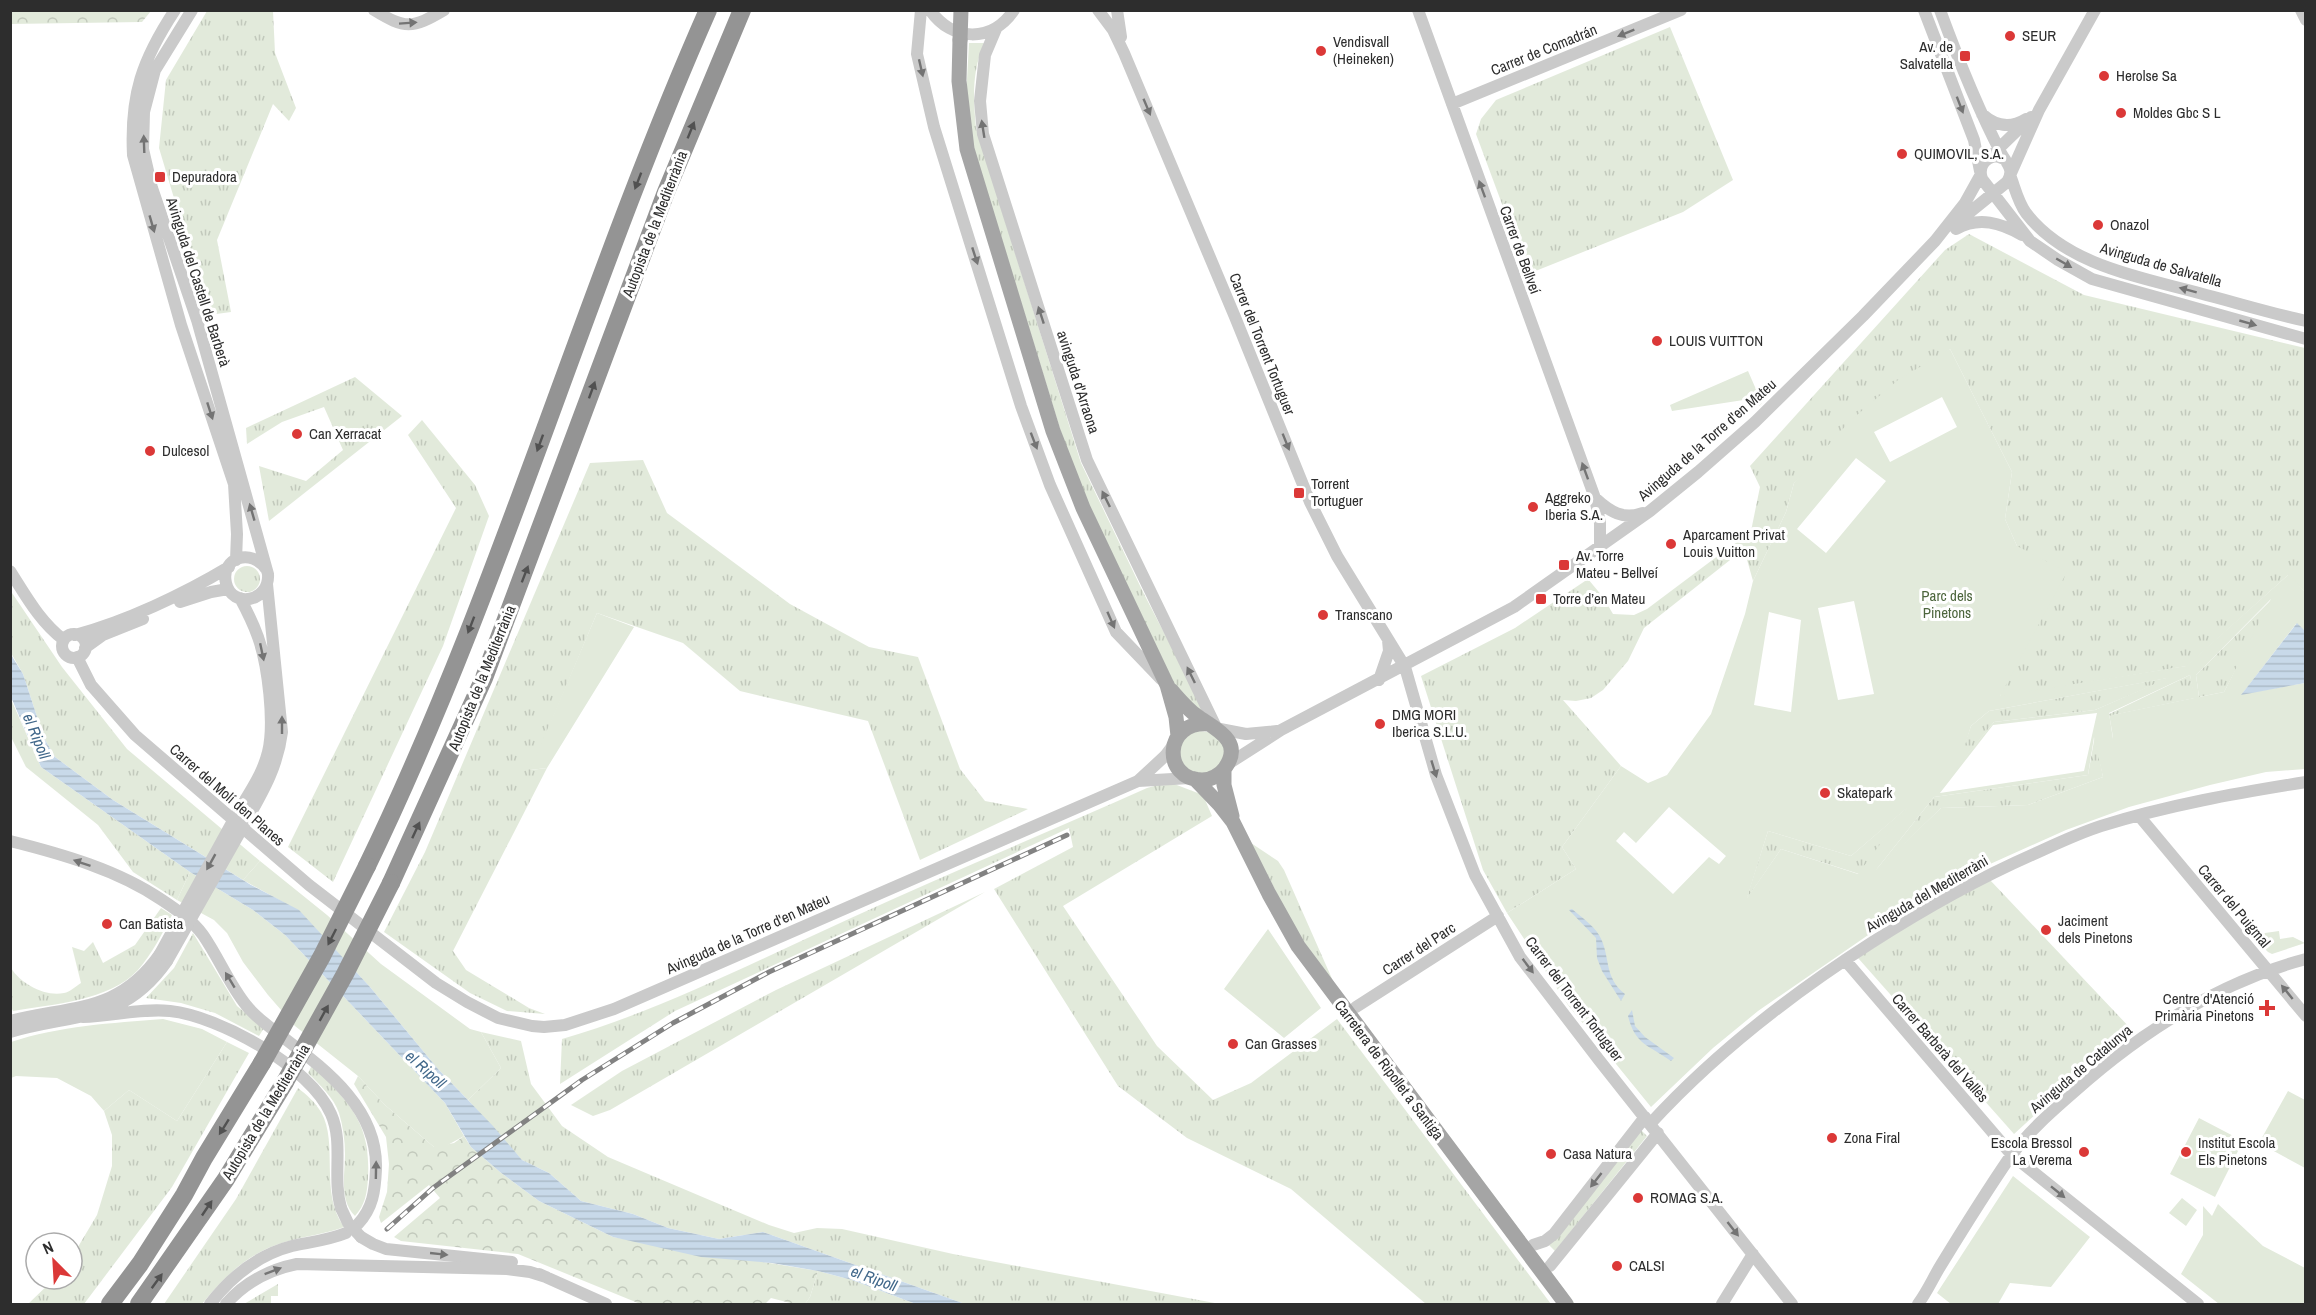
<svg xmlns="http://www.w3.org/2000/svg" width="2316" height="1315" font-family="'Archivo Narrow',sans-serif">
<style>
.grass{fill:url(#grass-tufts)}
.forest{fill:url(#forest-crowns)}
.green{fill:#e2eadb;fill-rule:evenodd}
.water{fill:url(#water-rules)}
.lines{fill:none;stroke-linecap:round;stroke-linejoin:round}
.minor{stroke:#cacaca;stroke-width:12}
.major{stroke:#a5a5a5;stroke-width:15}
.highway{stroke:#949494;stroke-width:18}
.rail-casing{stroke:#828282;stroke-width:5}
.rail{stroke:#fff;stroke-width:3;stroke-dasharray:9;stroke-linecap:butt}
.minor-bridge{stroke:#cacaca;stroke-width:12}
.major-bridge{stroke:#a5a5a5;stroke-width:15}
.highway-bridge{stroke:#949494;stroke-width:18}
.oneway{fill:#747474}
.oneway2{fill:#515151}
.poi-dot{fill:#db3837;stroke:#fff;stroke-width:2}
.labels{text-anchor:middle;stroke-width:6;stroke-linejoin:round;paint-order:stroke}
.poi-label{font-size:15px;fill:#2d2d2d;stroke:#fff;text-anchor:start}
.street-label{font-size:15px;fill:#2d2d2d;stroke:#fff}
.park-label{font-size:15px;fill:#4d663d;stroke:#fff}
.water-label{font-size:16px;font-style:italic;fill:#40678a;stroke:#fff}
</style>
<defs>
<pattern id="grass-tufts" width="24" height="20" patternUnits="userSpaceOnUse" patternTransform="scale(1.5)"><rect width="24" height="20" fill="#e2eadb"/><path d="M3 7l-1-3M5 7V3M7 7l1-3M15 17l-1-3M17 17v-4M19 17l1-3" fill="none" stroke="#c2c9bc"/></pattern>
<pattern id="forest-crowns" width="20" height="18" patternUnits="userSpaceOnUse" patternTransform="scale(1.5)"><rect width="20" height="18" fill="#e2eadb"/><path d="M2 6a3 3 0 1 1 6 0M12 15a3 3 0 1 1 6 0" fill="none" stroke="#c2c9bc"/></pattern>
<pattern id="water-rules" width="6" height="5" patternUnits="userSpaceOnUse" patternTransform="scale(1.5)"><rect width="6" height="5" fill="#c8d9e9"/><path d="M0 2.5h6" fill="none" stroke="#acbbc8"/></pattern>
</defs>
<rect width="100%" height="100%" fill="#fff"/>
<path class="grass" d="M207,11H273L275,53L296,108L289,121L273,104L217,240L231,312L209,315L159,148L166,80Z
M1670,27L1733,180L1683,212L1528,274L1476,134L1481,119L1496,100Z
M969,43H984C972,72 973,97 976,128L1081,463L1144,594L1207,716L1178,692L1073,471L972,143L966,97Z
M1969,234L2084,295L2305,348V592L2288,575L2187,666L2000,697L2017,546L2005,519L2012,472L1950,349L1794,483L1786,512L1753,581L1744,549L1644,628L1628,661L1603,690L1591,698L1576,701L1563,700L1621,766L1562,847L1576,869L1507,913L1483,870L1421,676L1515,628L1588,579L1603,597L1613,614L1634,615L1647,609L1751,531L1760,487L1750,466L1945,250Z
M355,377L402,416L269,521L259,466L306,481L343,450L324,407L282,422L247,444L246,428Z
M422,420L475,485L489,516L443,646L333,882L288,847L456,508L408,435Z
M643,460L667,513L790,604L869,647L918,657L960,769L985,801L1028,809L920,860L868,721L740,691L683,643L597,613L531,770L547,768L453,951L466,970L529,1008L545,1014L507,1011L470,993L384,932L425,852L590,463Z
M234 579a13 13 0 1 1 26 0a13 13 0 1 1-26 0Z
M10,590L62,667L127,749L260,861L243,880L113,800L55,757L44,738L23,674L11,653Z
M2274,597L2224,692L2199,697L2196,675Z
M2190,675L2195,698L2113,715L2115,748L2109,714Z
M2172,677L2095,710L1994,722L1959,765V760L1971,726L1989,711Z
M10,697L41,767L190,872L177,900L133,872L98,825L26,767L11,737Z
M1193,731C1216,731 1222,735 1226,757L1213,776L1184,771C1178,749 1175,747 1193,731Z
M2095,735L2103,777L2028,805L1941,808L1872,875L1934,797L2088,775Z
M1169,782L1203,795L1212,816L1063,906L1157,1046L1213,1100L1251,1083L1337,1019L1551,1304H1426L1291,1189L1187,1138L1118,1086L994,889L1073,847L1069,828L675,1011L560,1084L562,1039C662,1010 756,961 851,918C949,873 1049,832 1147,788Z
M1910,805L1859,874L1781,849L1746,900L1768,831L1851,856Z
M1251,843L1278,861L1284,870L1333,981L1575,1304H1572L1341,997L1294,927Z
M1990,880L2132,1030L2085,1069L2014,1134L1858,958L1939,905Z
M985,892L610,1110L593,1116L571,1105L622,1071L776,990Z
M161,908L172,915C162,934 152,954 138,970C109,1001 53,1004 13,1011L11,1007V968C21,984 45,997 64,993C70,992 76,986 81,983L72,947L84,951L93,942L103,963L135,945Z
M193,933L237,1006L264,1028L259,1036L215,1013L181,1003L146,998L174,968Z
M481,1032L521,1041L531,1084L562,1126L608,1157L769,1225L794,1233L817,1228L842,1229L953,1254L1220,1304H965L763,1232L719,1239L668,1228L633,1214L581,1201L549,1173L522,1160L468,1100L501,1068Z
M227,1042L249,1053L172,1187L84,1304H28L54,1279H72V1257L97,1215L112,1166V1135L104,1111L129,1090L177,1121Z
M312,1065C349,1103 371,1121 368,1178C367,1194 365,1205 355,1216C339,1201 345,1174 345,1154C345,1141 343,1126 339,1113C334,1098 320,1085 308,1073Z
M298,1088C307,1095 315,1102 321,1112C339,1143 319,1192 344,1227C325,1234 305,1236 285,1242C249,1252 225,1276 202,1304H164L236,1199Z
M1641,1130L1647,1136L1555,1251L1549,1245Z
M818,1271L852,1280L916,1304H805L810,1297Z
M278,1284V1296H271V1304H244Z"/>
<path class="forest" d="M10,11L11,10L151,11L142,22L11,24Z
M358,1076L385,1105L434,1147L454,1143L464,1136L471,1147L500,1172L539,1201L613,1237L818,1271L810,1297L805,1304H794L771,1298L765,1304L638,1303L518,1254L401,1241L394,1237L440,1198L429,1185L381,1223L379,1217L387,1192L389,1164L386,1137L354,1084Z"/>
<path class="green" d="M1950,349L2012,472L2005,519L2017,546L2067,572L2000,696L2186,666L2289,574L2305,592V631L2296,624L2242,694L2305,683V769L2266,772L2210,785L2129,807L2066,830L1959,878L1887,922L1758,1011L1713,1048L1651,1107L1568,1005L1507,913L1576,869L1562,847L1621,766L1648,783L1667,775L1711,714L1745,614L1753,581L1786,512L1794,483L1850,421L1898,380ZM1942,397L1957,427L1890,462L1874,432ZM1856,458L1886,481L1826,553L1797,529ZM2271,599L2224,692L2199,697L2196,675ZM1854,601L1874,694L1838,700L1818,608ZM1769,612L1801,620L1791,712L1754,705ZM2190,675L2194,698L2112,715L2113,739L2109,713ZM2168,678L2095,710L1994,722L1959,764L1971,726L1989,711ZM2097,713L2084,771L1940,793L1993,725ZM2094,737L2103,777L2028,805L1941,808L1876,870L1934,797L2088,775ZM1669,807L1726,856L1719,864L1709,857L1673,894L1616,841L1624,832L1636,843ZM1907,808L1858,874L1781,849L1747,898L1768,831L1851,856Z
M1748,371L1762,403L1759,406L1755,400L1750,399L1672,411L1670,405Z
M597,613L634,627L547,768L530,770Z
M260,861L327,915L381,964L470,1029L481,1032L501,1068L468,1100L438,1069L370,987L299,911L243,880Z
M190,872L253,910L285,935L445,1103L464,1136L444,1147H434L385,1105L358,1076L295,1026L268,995L243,962L227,933L214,920L177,900Z
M1268,929L1321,1008L1284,1038L1224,989Z
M2279,931L2280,939L2293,937L2305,943L2272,954L2268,952L2251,935Z
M163,1019L202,1029L227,1042L177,1121L129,1090L104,1111L91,1096L57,1078L16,1076L11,1078V1042C59,1026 112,1023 163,1019Z
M2288,1091L2305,1100V1168L2259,1143Z
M2199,1118L2243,1141L2215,1197L2170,1174Z
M2013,1176L2090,1237L2051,1287L2010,1283L1998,1304H1951L1937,1293Z
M2182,1198L2197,1210L2186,1226L2169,1213Z
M2218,1204L2263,1246L2305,1268V1304H2219L2181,1274L2203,1235V1206L2212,1216Z"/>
<path class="water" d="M2297,623L2305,631V683L2241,695Z
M10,653L23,674L44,738L55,757L113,800L251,885L299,910L370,987L438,1069L493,1126L522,1160L549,1173L581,1201L633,1214L668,1228L719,1239L763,1232L965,1304H916L852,1280L818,1271L772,1263L701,1257L613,1237L539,1201L500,1172L471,1147L445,1103L285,935L253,910L190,872L41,767L11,697Z
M1572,909C1581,917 1593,925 1599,935C1611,955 1603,977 1625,994L1621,1001L1602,971L1597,958L1596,938L1569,910Z
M1632,1010L1635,1026L1645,1037L1674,1058L1671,1061C1649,1045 1635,1045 1628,1016Z"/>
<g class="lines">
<path class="minor" d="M175,10C142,60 130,95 133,155L181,325L234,484L237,534L236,560
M192,10L155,70L144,112L143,149L152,188L197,320L268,574C270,602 232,609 226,583C220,557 252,548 266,569
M374,10C405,29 412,29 444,10
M921,10L917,54L934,127L1021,406L1050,485L1116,632L1161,679
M930,10C952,42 992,43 1014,10
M1098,10L1113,30L1124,53L1235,317L1310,502L1337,556L1405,667L1436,775L1475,875L1520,957L1599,1060L1792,1304
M1117,10L1121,37
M1418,10L1595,498L1600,523V548
M1924,10L1974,140L1980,171
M1940,10C1958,59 1977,107 2001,153C2007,164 2015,170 2007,182L1954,225
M2301,10L2306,20
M996,29L985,55L980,101L983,134L1087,460L1216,727
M1452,104L1681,10
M1982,114C1995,126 2010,129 2026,119
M1994,153L2031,117
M2004,159L1996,156C1984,158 1978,167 1982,179L2030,241L2058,260L2092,279L2306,339
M2011,173L2039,110L2095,10
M2010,175C2015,188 2018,202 2026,213C2066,265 2140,277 2199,293C2234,302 2270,313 2306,321
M1956,229C1979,216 2001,223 2022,235
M1595,498C1610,512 1623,520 1643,513
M10,571C26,596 40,622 64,640
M180,602L211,592L228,589
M62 646a12 12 0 1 1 24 0a12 12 0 1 1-24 0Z
M75,635C125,622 184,594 229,567
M85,648L103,635L143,619
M77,657L91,685L135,735L309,885L436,983L467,1002L498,1018L532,1026L544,1027L565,1025L614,1009L1138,781L1190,778
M1379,680L1389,651L1388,640
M1220,729L1246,734L1277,731
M1228,764L1281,730L1514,607L1650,511L1698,472L1755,422L1863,316L1935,241L1965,203L1980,176
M1138,781L1165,756L1174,744
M239,810C250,792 263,773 268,752C275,723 268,665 258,637C253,623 247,611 240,598
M2140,817L2306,1016
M248,818C264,790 278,765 282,732L267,584
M10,841C62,854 118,870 162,900C177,910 193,921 203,935C219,958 229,984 246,1005C256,1018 271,1028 284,1038C327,1071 378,1109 376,1169C375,1191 373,1208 358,1224
M1845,960L2012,1155L2198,1304
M1356,1007L1498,916
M83,1017C112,1016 142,1008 170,1011C219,1016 311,1067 331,1114C344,1143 332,1177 341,1208
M10,1021C73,1005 119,1013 160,954
M10,1032C75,1013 124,1023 167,961
M1650,1124C1715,1053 1790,995 1871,943C1924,909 1977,879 2034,854C2056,844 2079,833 2101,826C2168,805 2237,793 2306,782
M361,1237L373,1244L386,1249L512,1262
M1533,1245L1545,1241L1554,1234L1645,1117
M1550,1266L1658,1133
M539,1274L606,1304
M210,1304C231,1277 257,1255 292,1246C311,1242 329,1240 346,1233
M226,1304C245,1282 268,1270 297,1264L507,1269L530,1272L546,1277
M1722,1304L1753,1254
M1918,1304C1927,1292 1933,1278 1941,1265C1963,1229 1986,1192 2010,1157C2028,1132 2051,1112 2074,1092C2140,1033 2219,982 2306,959"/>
<path class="major" d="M960,40L959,81L967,149L1053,431L1083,508L1167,685L1176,717L1178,736
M1171,690C1179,699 1187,709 1197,716C1213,728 1245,740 1225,768C1220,775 1211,780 1202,780C1162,780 1163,720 1209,724
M1224,770V785L1232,816
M1195,779L1219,804L1233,822L1269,894L1298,946L1566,1304"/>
<path class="highway" d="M367,866C501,589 584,291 708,10
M391,883L484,678L666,192L742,10
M110,1304L140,1264L184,1195L204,1158L262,1063
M139,1304L226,1179L285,1082"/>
<g class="rail-casing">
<path id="rail" d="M387,1229L433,1188L582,1080L673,1023L769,972L1067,835"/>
</g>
<use href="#rail" class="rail"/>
<path class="minor-bridge" d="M160,954L239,810
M167,961L248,818
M341,1208L348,1223L361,1237"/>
<path class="major-bridge" d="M960,40L961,10"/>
<path class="highway-bridge" d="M262,1063L322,956L367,866
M285,1082L345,974L391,883"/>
</g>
<defs><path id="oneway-solid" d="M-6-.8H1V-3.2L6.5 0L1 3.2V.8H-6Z" transform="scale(1.5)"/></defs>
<g class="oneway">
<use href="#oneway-solid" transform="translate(408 23) rotate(-4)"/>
<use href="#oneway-solid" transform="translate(1626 33) rotate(158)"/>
<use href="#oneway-solid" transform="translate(921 68) rotate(77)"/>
<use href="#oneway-solid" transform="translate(1960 105) rotate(69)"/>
<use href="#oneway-solid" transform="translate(1147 107) rotate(67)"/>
<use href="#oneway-solid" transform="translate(983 129) rotate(-99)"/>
<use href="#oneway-solid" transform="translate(144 144) rotate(-92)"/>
<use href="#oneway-solid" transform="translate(1482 189) rotate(-110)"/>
<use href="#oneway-solid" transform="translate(152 224) rotate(74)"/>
<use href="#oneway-solid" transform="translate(975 256) rotate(72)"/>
<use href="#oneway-solid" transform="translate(2064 263) rotate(30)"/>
<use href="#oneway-solid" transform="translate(2188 290) rotate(-165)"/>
<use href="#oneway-solid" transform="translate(1041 315) rotate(-108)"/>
<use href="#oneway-solid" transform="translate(2248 323) rotate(16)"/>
<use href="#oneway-solid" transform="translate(210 411) rotate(72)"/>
<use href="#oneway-solid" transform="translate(1034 441) rotate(69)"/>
<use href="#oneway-solid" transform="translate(1286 442) rotate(68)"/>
<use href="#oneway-solid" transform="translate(1585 471) rotate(-110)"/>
<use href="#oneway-solid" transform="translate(1106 499) rotate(-116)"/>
<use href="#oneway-solid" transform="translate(252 512) rotate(-106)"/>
<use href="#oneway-solid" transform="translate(1111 620) rotate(66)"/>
<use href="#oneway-solid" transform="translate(262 652) rotate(78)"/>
<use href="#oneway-solid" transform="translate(1191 675) rotate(-116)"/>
<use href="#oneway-solid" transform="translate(282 725) rotate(-90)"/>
<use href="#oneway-solid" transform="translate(1434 769) rotate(73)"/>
<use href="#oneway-solid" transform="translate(211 862) rotate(119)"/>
<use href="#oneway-solid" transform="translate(82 863) rotate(-161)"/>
<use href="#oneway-solid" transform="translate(1528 966) rotate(53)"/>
<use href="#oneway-solid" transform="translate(230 980) rotate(-121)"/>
<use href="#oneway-solid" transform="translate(2287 992) rotate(-129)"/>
<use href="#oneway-solid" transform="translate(376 1170) rotate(-89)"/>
<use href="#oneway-solid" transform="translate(1596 1180) rotate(128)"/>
<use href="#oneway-solid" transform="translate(2058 1192) rotate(39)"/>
<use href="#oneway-solid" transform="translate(1733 1229) rotate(52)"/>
<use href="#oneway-solid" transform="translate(439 1254) rotate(6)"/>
<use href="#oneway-solid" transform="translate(273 1271) rotate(-21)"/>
</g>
<g class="oneway2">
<use href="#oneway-solid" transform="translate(691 130) rotate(-68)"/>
<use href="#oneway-solid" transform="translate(638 181) rotate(111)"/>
<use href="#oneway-solid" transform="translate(592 390) rotate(-70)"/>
<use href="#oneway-solid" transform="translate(540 443) rotate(110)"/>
<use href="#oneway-solid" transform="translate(525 574) rotate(-69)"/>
<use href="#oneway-solid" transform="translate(471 625) rotate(111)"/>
<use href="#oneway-solid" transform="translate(416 830) rotate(-65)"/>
<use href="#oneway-solid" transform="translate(332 937) rotate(117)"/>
<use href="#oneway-solid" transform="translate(324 1013) rotate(-61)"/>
<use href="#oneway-solid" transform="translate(224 1127) rotate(122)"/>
<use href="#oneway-solid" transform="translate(207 1208) rotate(-56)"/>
<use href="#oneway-solid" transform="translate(157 1281) rotate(-54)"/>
</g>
<g class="poi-dot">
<circle cx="2010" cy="36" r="6"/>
<circle cx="1321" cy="51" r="6"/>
<rect x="1959" y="50" width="12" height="12" rx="3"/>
<circle cx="2104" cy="76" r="6"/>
<circle cx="2121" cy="113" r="6"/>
<circle cx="1902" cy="154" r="6"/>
<rect x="154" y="171" width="12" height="12" rx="3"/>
<circle cx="2098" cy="225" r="6"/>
<circle cx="1657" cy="341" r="6"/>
<circle cx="297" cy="434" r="6"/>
<circle cx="150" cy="451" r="6"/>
<rect x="1293" y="487" width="12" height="12" rx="3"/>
<circle cx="1533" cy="507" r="6"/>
<circle cx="1671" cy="544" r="6"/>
<rect x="1558" y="559" width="12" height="12" rx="3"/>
<rect x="1535" y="593" width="12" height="12" rx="3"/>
<circle cx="1323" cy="615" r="6"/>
<circle cx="1380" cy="724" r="6"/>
<circle cx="1825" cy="793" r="6"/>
<circle cx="107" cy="924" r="6"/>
<circle cx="2046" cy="930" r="6"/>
<path d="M2264 999h6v6h6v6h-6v6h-6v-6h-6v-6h6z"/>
<circle cx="1233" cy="1044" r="6"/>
<circle cx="1832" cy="1138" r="6"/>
<circle cx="2084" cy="1152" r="6"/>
<circle cx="2186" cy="1152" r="6"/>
<circle cx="1551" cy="1154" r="6"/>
<circle cx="1638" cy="1198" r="6"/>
<circle cx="1617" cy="1266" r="6"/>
</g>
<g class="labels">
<g class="poi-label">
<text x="2022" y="41">SEUR</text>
<text x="1333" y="47">Vendisvall<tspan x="1333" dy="17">(Heineken)</tspan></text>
<text x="1953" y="52" text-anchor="end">Av. de<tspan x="1953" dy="17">Salvatella</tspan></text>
<text x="2116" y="81">Herolse Sa</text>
<text x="2133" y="118">Moldes Gbc S L</text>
<text x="1914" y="159">QUIMOVIL, S.A.</text>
<text x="172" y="182">Depuradora</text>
<text x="2110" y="230">Onazol</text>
<text x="1669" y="346">LOUIS VUITTON</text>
<text x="309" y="439">Can Xerracat</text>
<text x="162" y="456">Dulcesol</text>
<text x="1311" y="489">Torrent<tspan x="1311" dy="17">Tortuguer</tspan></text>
<text x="1545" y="503">Aggreko<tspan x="1545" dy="17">Iberia S.A.</tspan></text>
<text x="1683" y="540">Aparcament Privat<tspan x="1683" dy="17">Louis Vuitton</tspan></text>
<text x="1576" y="561">Av. Torre<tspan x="1576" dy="17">Mateu - Bellveí</tspan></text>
<text x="1553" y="604">Torre d’en Mateu</text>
<text x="1335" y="620">Transcano</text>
<text x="1392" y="720">DMG MORI<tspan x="1392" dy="17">Iberica S.L.U.</tspan></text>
<text x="1837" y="798">Skatepark</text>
<text x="2058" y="926">Jaciment<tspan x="2058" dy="17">dels Pinetons</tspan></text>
<text x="119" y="929">Can Batista</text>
<text x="2254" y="1004" text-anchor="end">Centre d'Atenció<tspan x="2254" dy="17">Primària Pinetons</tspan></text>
<text x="1245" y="1049">Can Grasses</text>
<text x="1844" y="1143">Zona Firal</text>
<text x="2072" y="1148" text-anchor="end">Escola Bressol<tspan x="2072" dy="17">La Verema</tspan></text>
<text x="2198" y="1148">Institut Escola<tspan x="2198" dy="17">Els Pinetons</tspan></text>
<text x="1563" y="1159">Casa Natura</text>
<text x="1650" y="1203">ROMAG S.A.</text>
<text x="1629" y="1271">CALSI</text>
</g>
<g class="street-label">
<text transform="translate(1544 50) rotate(-22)" y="5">Carrer de Comadrán</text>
<text transform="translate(655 224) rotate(-69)" y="5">Autopista de la Mediterrània</text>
<text transform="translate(1520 250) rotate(70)" y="5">Carrer de Bellveí</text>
<text transform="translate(2161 265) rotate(16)" y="5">Avinguda de Salvatella</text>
<text transform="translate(198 282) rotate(72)" y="5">Avinguda del Castell de Barberà</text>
<text transform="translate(1262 344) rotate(68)" y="5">Carrer del Torrent Tortuguer</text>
<text transform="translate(1078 382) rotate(72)" y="5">avinguda d'Arraona</text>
<text transform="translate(1707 440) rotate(-41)" y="5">Avinguda de la Torre d'en Mateu</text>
<text transform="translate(482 678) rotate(-68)" y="5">Autopista de la Mediterrània</text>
<text transform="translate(227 795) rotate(41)" y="5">Carrer del Molí den Planes</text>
<text transform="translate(1927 894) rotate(-30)" y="5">Avinguda del Mediterràni</text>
<text transform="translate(2234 906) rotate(50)" y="5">Carrer del Puigmal</text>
<text transform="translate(748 934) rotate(-24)" y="5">Avinguda de la Torre d'en Mateu</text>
<text transform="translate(1419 949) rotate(-33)" y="5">Carrer del Parc</text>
<text transform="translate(1574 999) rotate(53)" y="5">Carrer del Torrent Tortuguer</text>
<text transform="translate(1940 1048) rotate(49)" y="5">Carrer Barberà del Vallès</text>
<text transform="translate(2081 1069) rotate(-40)" y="5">Avinguda de Catalunya</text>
<text transform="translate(1389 1070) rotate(53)" y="5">Carretera de Ripollet a Santiga</text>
<text transform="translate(266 1112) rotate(-59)" y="5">Autopista de la Mediterrània</text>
</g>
<g class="park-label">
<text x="1947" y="601">Parc dels<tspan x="1947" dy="17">Pinetons</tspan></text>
</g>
<g class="water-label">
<text transform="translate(37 736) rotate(68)" y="6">el Ripoll</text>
<text transform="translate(426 1069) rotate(42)" y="6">el Ripoll</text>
<text transform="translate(874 1278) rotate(20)" y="6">el Ripoll</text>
</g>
</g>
<rect width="2316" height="1315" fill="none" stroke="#2d2d2d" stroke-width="24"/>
<g transform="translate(54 1261) rotate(336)"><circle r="28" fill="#ffffff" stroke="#ababab" stroke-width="1.5"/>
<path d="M0-4.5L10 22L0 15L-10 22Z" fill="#db3837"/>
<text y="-9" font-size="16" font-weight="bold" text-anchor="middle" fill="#2d2d2d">N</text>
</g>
</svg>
